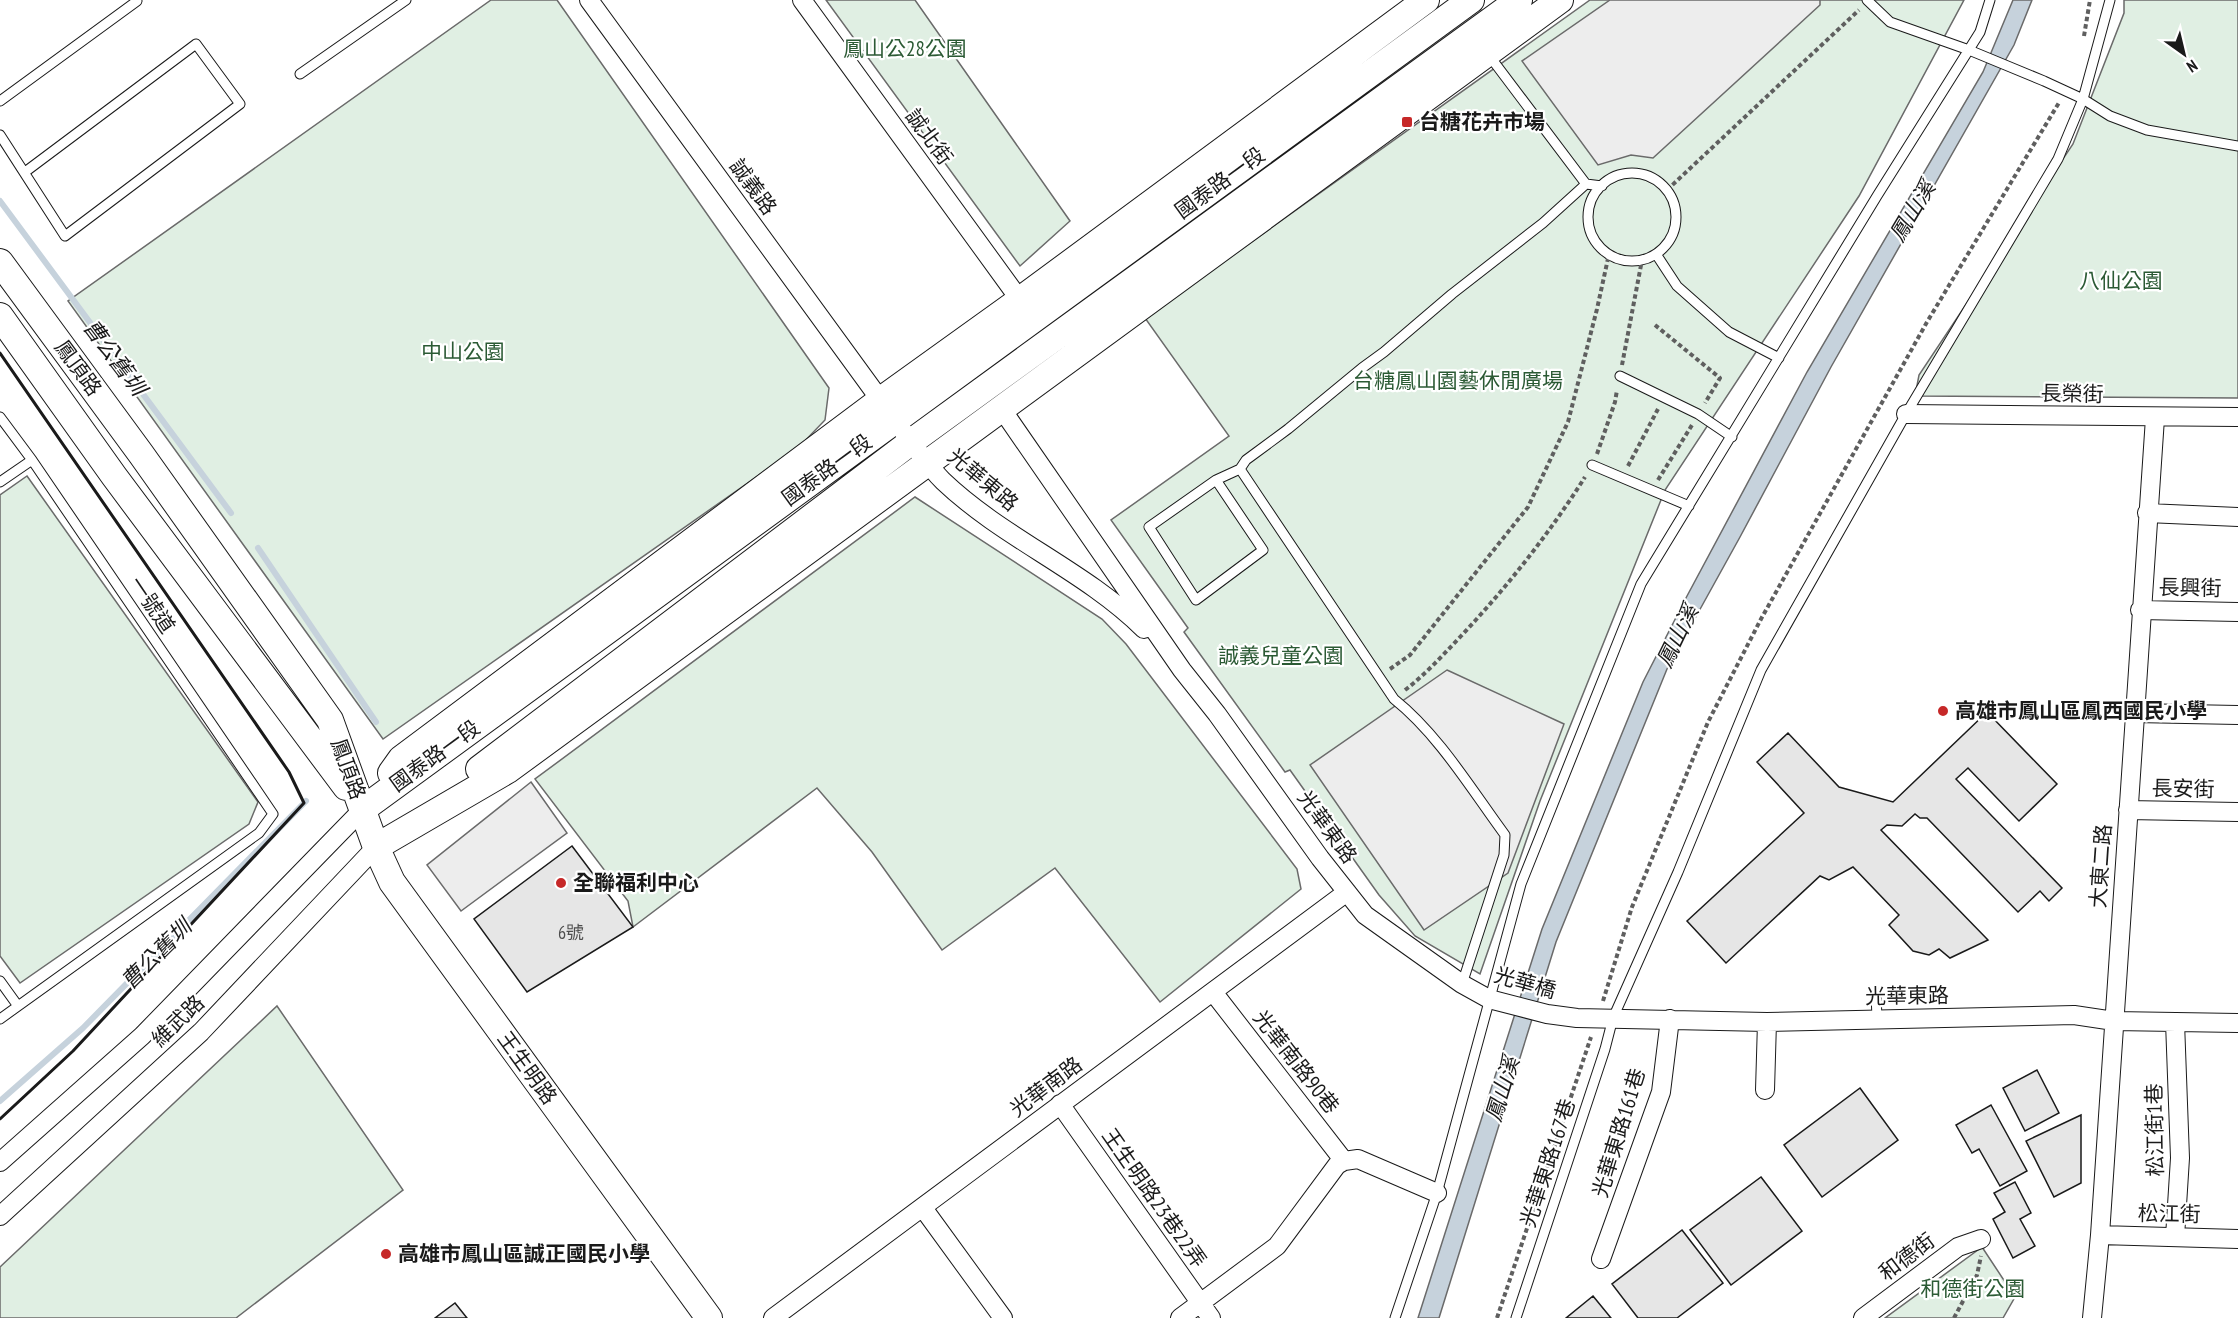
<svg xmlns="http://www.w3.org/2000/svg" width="2238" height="1318" font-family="'PT Sans Narrow','Noto Sans TC',sans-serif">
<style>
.green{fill:#e0efe3;stroke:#6a6a6a;stroke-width:1.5}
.parking{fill:#ededed;stroke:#6a6a6a;stroke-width:1.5}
.water{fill:#c6d2dc;stroke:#6a6a6a;stroke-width:1.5}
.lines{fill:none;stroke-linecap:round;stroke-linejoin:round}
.stream{stroke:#c6d2dc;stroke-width:6}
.building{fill:#e6e6e6;stroke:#1a1a1a;stroke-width:1.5}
.lane-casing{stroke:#1a1a1a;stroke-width:11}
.street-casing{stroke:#1a1a1a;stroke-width:20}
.secondary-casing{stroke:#1a1a1a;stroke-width:28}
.path{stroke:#5f5f5f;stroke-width:4;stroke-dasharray:4.5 3;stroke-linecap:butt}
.lane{stroke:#fff;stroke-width:9}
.street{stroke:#fff;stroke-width:18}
.secondary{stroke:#fff;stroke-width:26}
.wall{stroke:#1a1a1a;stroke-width:3}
.poi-dot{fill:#c62828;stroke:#fff;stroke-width:2}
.labels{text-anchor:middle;stroke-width:4.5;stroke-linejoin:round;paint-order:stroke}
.number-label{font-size:18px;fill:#4d4d4d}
.park-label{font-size:21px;fill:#2b5a34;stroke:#fff}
.poi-label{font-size:21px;font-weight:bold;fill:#1a1a1a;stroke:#fff;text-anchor:start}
.street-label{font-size:21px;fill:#1a1a1a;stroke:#fff}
.water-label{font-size:22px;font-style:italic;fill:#1a1a1a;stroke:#fff}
</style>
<rect width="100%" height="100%" fill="#fff"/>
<path class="green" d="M491,0H557L829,388L825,420L799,447L383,739L68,301Z
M826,0H915L1070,221L1020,266Z
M1590,0H1964L1859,196L1665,490L1540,801L1480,974L1415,936L1379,895L1290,770L1285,772L1184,632L1188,628L1111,520L1229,436L1145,318Z
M2124,0H2238V398L1915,396L1919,375L2073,144L2124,13Z
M27,476L258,802L249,824L20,983L0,956V495Z
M915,497L1102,619L1126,644L1297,869L1301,889L1160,1002L1055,868L942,950L872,852L817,788L633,927L628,901L535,779Z
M277,1006L403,1190L236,1318H0V1267Z
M1982,1247L2015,1297L2003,1318H1885Z"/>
<path class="parking" d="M1610,0H1820V5L1653,158L1631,155L1598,165L1522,61Z
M1447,670L1564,724L1508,873L1424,930L1310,765Z
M531,782L567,833L461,911L427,865Z"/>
<path class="water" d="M2013,0H2032L2014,45L1831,367L1740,537L1667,669L1556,942L1439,1318H1418L1542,929L1643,682L1687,596L1807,372L1983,72Z"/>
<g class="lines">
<path class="stream" d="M0,201L231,513
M258,548L376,722
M0,1101L83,1028L306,801"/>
</g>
<path class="building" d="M1987,712L2057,784L2019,821L1968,768L1956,779L2062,888L2049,901L2040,891L2018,912L1927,818H1920L1915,814L1902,826L1887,825L1881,830L1988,940L1950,958L1939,949L1929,955L1913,951L1889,925L1899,915L1853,867L1829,880L1820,876L1726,963L1687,921L1804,813L1757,762L1788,733L1839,787L1893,802Z
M572,846L633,927L527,992L474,919Z
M2037,1070L2059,1113L2025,1131L2003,1088Z
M1860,1088L1898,1140L1822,1197L1784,1145Z
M1991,1105L2027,1171L2000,1186L1979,1149L1972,1153L1956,1125Z
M2081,1115V1183L2054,1197L2026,1141Z
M1761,1177L1802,1231L1731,1285L1690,1230Z
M2015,1182L2031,1213L2020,1219L2035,1246L2013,1258L1993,1219L2005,1212L1994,1193Z
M1682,1230L1723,1283L1677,1318H1638L1612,1284Z
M1593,1296L1611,1318H1566Z
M455,1303L467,1318H435Z"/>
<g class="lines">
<g class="lane-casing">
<path id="lane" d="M1867,0L1890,22L1969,50L2044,81L2083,99L2110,116L2147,130L2238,146
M1488,54L1586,184L1602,186
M300,74L406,0
M0,101L137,1
M0,135L65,236L240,104L196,44L25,172
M1588 217a44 44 0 1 1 88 0a44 44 0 1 1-88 0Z
M1656,254L1677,286L1729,332L1779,358
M1620,376L1698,414L1732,437
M0,417L32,460L273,814L259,833L0,1019
M1592,465L1689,506
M1240,469L1394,699C1439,735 1471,789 1505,835L1504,855L1462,984
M1216,480L1263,550L1196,600L1149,527L1216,480L1240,469L1246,460L1288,429L1362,368L1384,352L1452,294L1543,223L1586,184
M0,482L32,460
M0,981L18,1006
M1876,993L1877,1019
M1395,1318L1437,1193L1521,884L1641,584L1877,196L1980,32L1990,0
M1516,1318L1605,1049L1613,1018L1678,872L1761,670L1906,414L2058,159L2083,99L2110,0"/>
</g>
<g class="street-casing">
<path id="street" d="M589,0L911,442C921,455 931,469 943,481C1004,539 1084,570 1144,629
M802,0L1020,300
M1001,408L1182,670L1217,714L1320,858L1365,915L1462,984L1489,999L1547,1014L1577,1018L1767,1022L2074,1015L2114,1021L2238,1023
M1906,414L2238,417
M2147,513L2238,517
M2140,610L2238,612
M2134,713L2238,715
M2128,810L2238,812
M1213,992L1344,1161
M2175,1022L2180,1158L2175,1237
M1765,1090L1767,1022
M1060,1104L1211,1318
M0,1162L142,1036L363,809
M923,1208L1003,1318
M0,1216L201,1032L376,847
M2100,1235L2238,1239
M1601,1259L1661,1092L1670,1019
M773,1318L1347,892
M1180,1318L1277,1246L1337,1165L1344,1161L1358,1159L1437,1193
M1863,1318L1958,1247L1981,1239
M2092,1318L2100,1235L2155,418"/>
</g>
<g class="secondary-casing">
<path id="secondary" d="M0,262L141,454L330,720L376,847L392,882L709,1318
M0,316L114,476L346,787
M479,769L911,442L1519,0
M391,773L401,759L881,400L1020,300L1426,0
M363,809L1471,0
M376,847L508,770L1560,0"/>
</g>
<path class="path" d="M2084,36L2090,0
M1667,190L1859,10
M1655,325L1720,378L1705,403
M1622,365L1642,260
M1597,454L1615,402L1617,390
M1628,466L1658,409
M1658,480L1692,425
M1390,669L1410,655L1528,507L1568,422L1597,309L1609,254
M1405,690C1426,674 1443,655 1461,636C1507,587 1549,534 1585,477
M1603,1001L1632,907L1708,722L1761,619L1927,322L2060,101
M1497,1318L1591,1037
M1954,1318L1977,1275L1981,1256"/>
<use href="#lane" class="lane"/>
<use href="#street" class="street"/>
<use href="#secondary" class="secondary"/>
<path class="wall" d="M0,353L289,772L304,803L73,1051L0,1119"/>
</g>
<g class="poi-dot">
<rect x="1401" y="116" width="12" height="12" rx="3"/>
<circle cx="1943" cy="711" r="6"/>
<circle cx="561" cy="883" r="6"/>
<circle cx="386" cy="1254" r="6"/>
</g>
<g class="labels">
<g class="number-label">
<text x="571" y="939">6號</text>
</g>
<g class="park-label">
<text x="905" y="56">鳳山公28公園</text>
<text x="2121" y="288">八仙公園</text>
<text x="463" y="359">中山公園</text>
<text x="1458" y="388">台糖鳳山園藝休閒廣場</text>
<text x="1281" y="663">誠義兒童公園</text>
<text x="1973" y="1296">和德街公園</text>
</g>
<g class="poi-label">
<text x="1419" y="129">台糖花卉市場</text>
<text x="1955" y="718">高雄市鳳山區鳳西國民小學</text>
<text x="573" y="890">全聯福利中心</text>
<text x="398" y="1261">高雄市鳳山區誠正國民小學</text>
</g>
<g class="street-label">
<text transform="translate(929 137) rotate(54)" y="7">誠北街</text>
<text transform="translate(1220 183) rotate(-36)" y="7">國泰路一段</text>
<text transform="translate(753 187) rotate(54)" y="7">誠義路</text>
<text transform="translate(78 368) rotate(54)" y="7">鳳頂路</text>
<text transform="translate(2072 394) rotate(1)" y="7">長榮街</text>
<text transform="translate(827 470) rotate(-36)" y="7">國泰路一段</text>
<text transform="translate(983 480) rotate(40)" y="7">光華東路</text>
<text transform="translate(2190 588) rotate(1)" y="7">長興街</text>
<text transform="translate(152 605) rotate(56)" y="7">一號道</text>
<text transform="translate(435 756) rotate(-36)" y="7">國泰路一段</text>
<text transform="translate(348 769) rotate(70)" y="7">鳳頂路</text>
<text transform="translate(2183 789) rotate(1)" y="7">長安街</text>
<text transform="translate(1327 827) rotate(54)" y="7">光華東路</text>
<text transform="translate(2101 866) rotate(-86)" y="7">大東二路</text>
<text transform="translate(1525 983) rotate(16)" y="7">光華橋</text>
<text transform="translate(1907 996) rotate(-1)" y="7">光華東路</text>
<text transform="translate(178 1021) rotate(-44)" y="7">維武路</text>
<text transform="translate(1296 1062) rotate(52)" y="7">光華南路90巷</text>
<text transform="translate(527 1068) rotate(54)" y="7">王生明路</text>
<text transform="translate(1046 1087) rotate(-37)" y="7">光華南路</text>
<text transform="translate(2155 1130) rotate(-91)" y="7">松江街1巷</text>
<text transform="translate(1619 1133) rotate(-73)" y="7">光華東路161巷</text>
<text transform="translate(1548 1163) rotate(-72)" y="7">光華東路167巷</text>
<text transform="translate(1154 1198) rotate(55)" y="7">王生明路23巷22弄</text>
<text transform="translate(2169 1214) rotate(1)" y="7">松江街</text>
<text transform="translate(1907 1257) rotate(-37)" y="7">和德街</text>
</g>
<g class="water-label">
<text transform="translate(1912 211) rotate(-59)" y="8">鳳山溪</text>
<text transform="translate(115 357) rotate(53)" y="8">曹公舊圳</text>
<text transform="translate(1677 636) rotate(-64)" y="8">鳳山溪</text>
<text transform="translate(156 954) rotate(-45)" y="8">曹公舊圳</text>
<text transform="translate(1502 1089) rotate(-73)" y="8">鳳山溪</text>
</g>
</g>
<g transform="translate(2184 54) rotate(146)" stroke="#ffffff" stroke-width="4.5" paint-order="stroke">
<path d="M0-4.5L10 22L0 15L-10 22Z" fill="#1a1a1a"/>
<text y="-9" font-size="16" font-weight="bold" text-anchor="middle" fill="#1a1a1a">N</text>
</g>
</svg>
